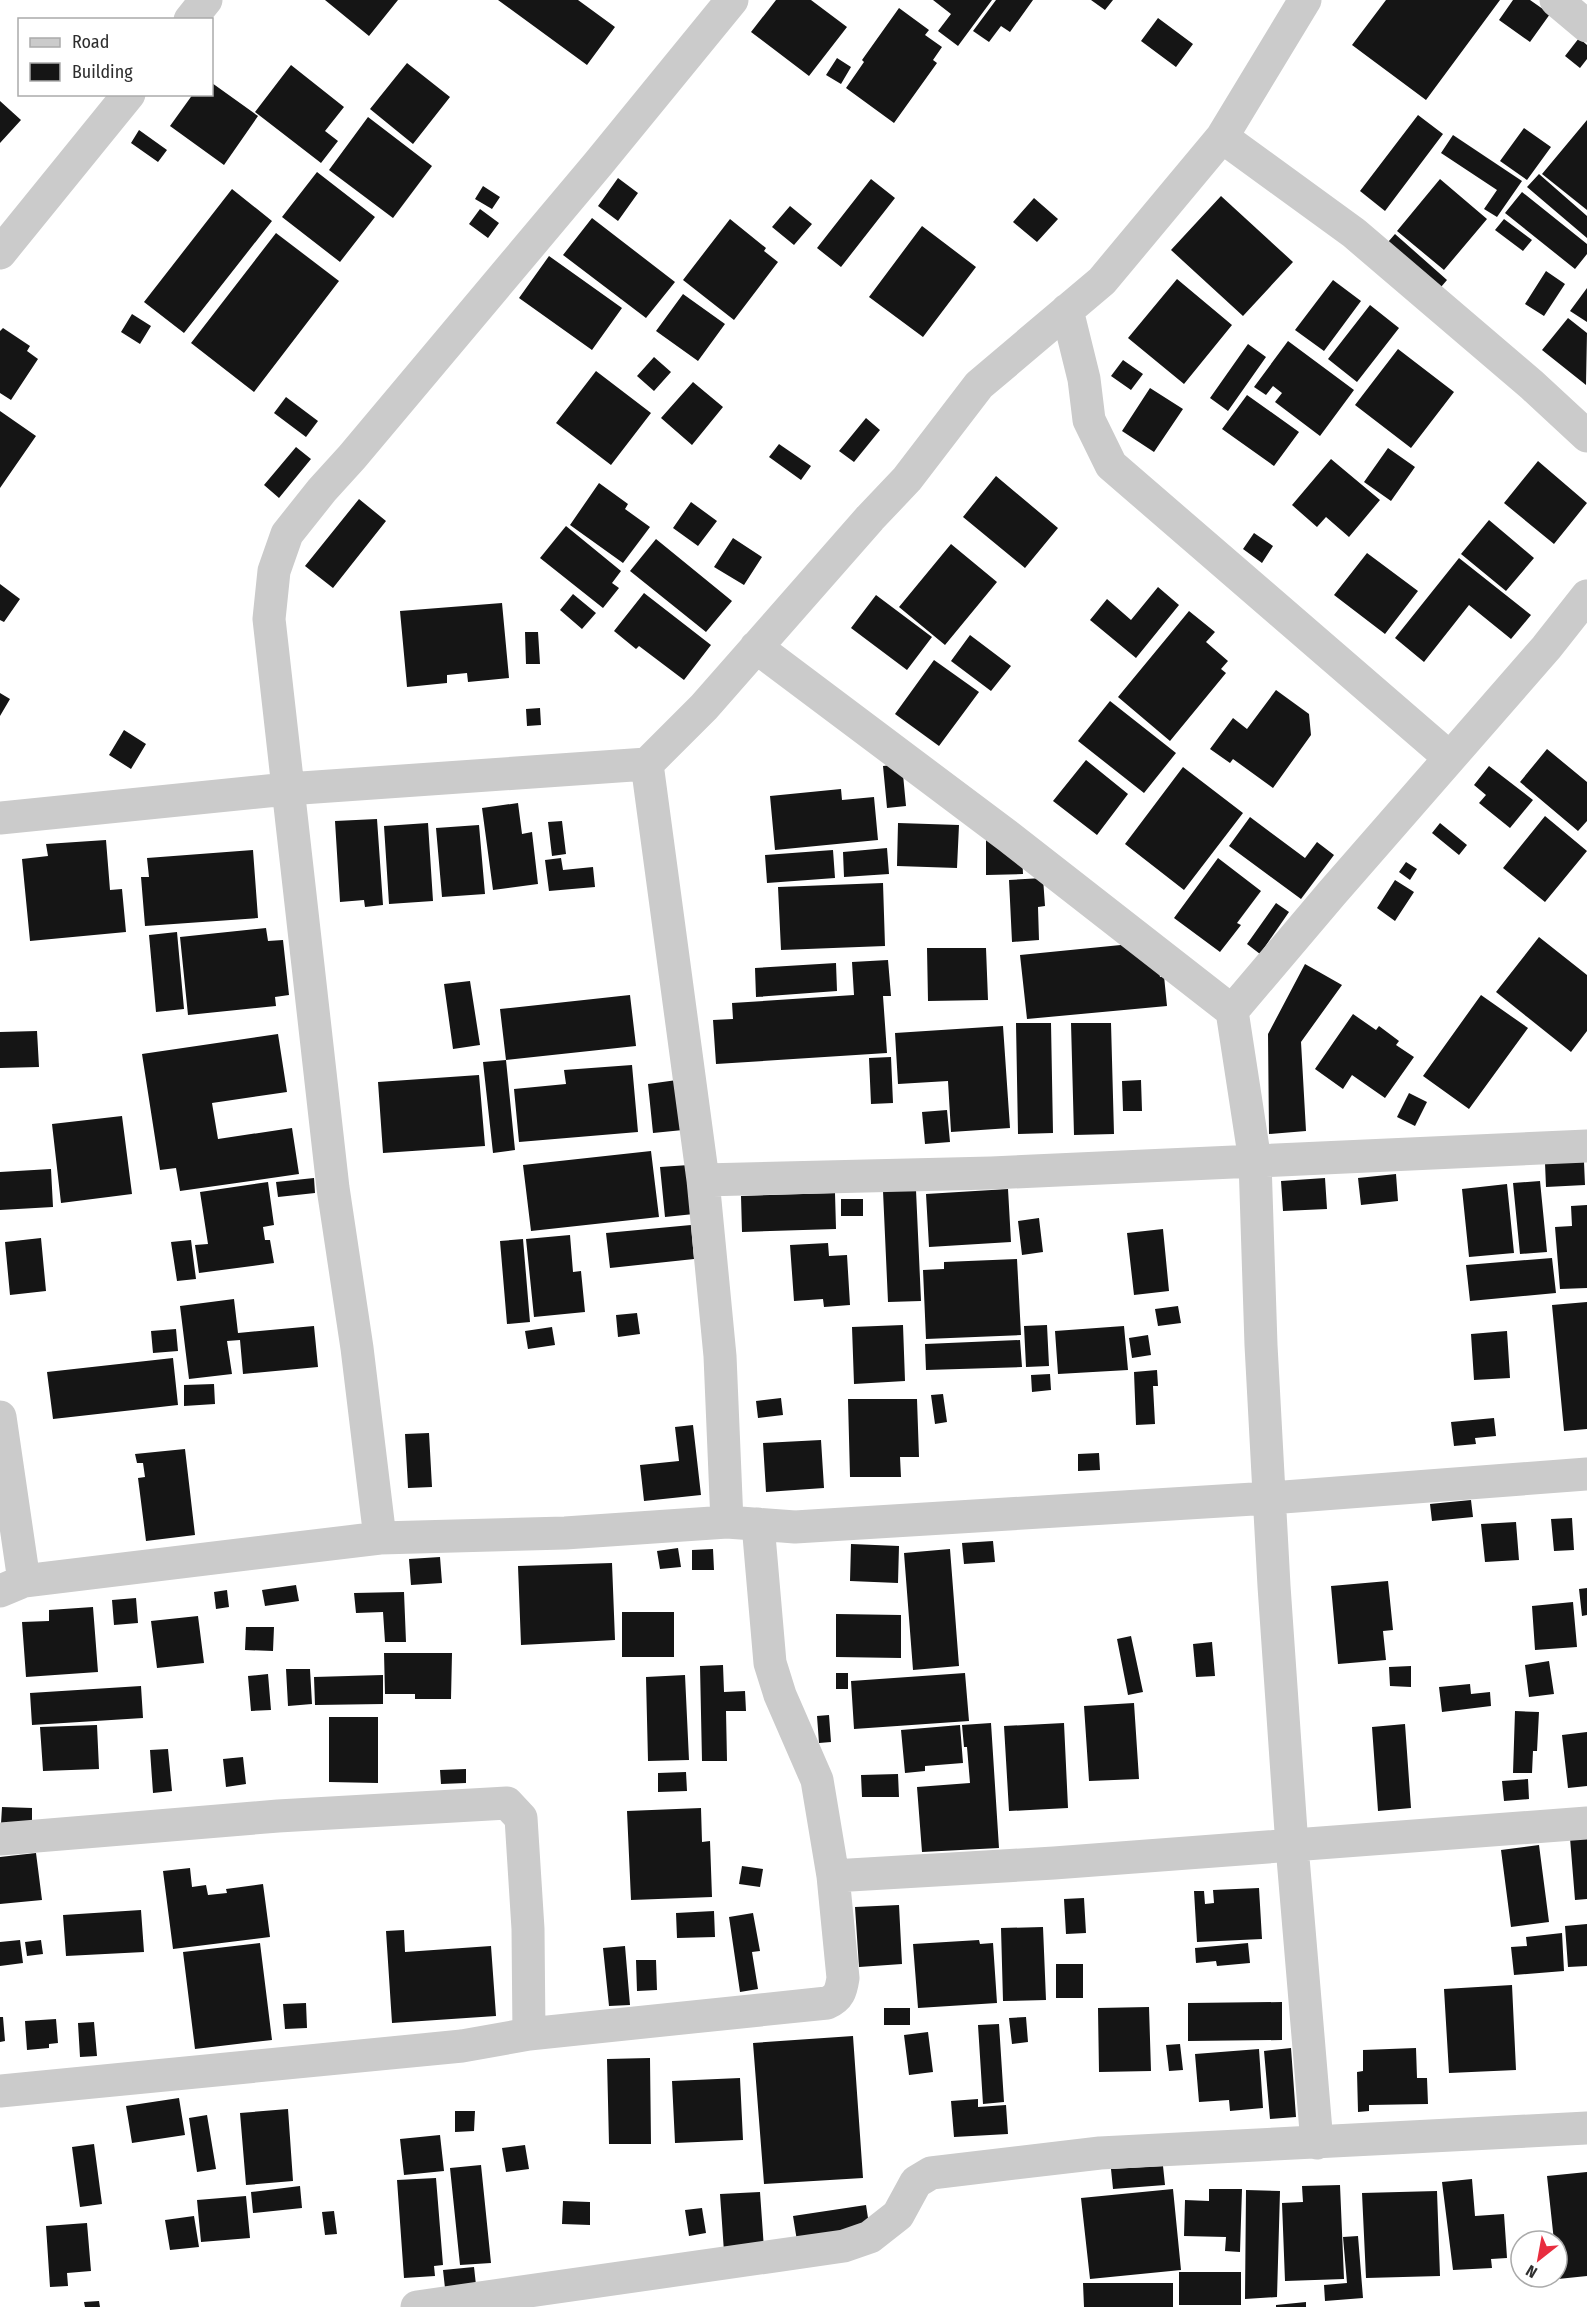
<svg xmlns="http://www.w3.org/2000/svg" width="1587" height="2307" font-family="'Fira Sans Condensed',sans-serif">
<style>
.building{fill:#151515}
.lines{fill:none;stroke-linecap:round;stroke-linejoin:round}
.minor{stroke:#cbcbcb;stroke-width:33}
</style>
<rect width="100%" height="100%" fill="#fff"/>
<path class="building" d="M325,0H398L369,36Z
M498,0H578L615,27L587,65Z
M776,0H811L847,27L809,76L751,32Z
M933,0H992L958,46L938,31L951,14Z
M996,0H1033L1010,32L1001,26L989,42L973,31Z
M1091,0H1113L1105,10Z
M1386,0H1500L1426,100L1352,45Z
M1513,0H1530L1550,14L1530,42L1499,20Z
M899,8L929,30L925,35L942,47L933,60L937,63L894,123L846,88L864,62L862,60Z
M1158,18L1193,44L1176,67L1141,41Z
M1579,38L1587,45V59L1580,68L1565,56Z
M837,58L851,67L841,84L826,75Z
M407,63L450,97L413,144L370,109Z
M291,65L344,107L325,131L338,141L321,163L255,112Z
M212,83L258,116L224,165L170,126L193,94H212Z
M0,101L21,120L0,143Z
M1418,115L1443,134L1385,211L1360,191Z
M368,117L432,166L393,218L329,170Z
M1587,120V210L1542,174Z
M1524,128L1551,147L1527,180L1500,161Z
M139,130L167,150L158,162L131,143Z
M1453,135L1522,181L1497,217L1484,209L1497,190L1441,153Z
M317,172L375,217L340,262L282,217Z
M1539,174L1587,216V238L1527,187Z
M618,178L638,193L618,221L598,206Z
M871,179L895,198L841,267L817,248Z
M1440,179L1487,219L1444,270L1397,231Z
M483,186L500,197L492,209L475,199Z
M232,189L272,221L184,333L144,302Z
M1522,192L1587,244V254L1575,269L1505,213Z
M1221,196L1293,262L1243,316L1171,250Z
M1034,198L1058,219L1037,242L1013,222Z
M790,206L812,224L794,245L772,227Z
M480,209L499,223L488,238L469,224Z
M592,218L675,282L646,318L563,255Z
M730,219L766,248L764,251L778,262L734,320L683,280Z
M1504,219L1532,240L1523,251L1495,230Z
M922,226L976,267L923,337L869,297Z
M276,233L339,281L254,392L191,343Z
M1395,234L1447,280L1435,294L1382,249Z
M549,256L622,308L592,350L519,298Z
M1546,271L1565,284L1544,316L1525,304Z
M1177,279L1232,325L1184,384L1128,338Z
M1333,280L1361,301L1324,351L1295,330Z
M1587,288V322L1570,311Z
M683,294L725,324L698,361L656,331Z
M1370,305L1399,328L1357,382L1328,359Z
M132,314L151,326L140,344L121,332Z
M1568,318L1587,333L1586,385L1542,350Z
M3,328L30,346L27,351L38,359L11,400L0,393V331Z
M1288,341L1354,390L1320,436L1275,402L1282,393L1273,386L1266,395L1254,387Z
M1248,344L1266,357L1228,411L1210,398Z
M1398,349L1454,392L1411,448L1355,405Z
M654,357L671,372L654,391L637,376Z
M1123,360L1143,374L1131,390L1111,376Z
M596,371L651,413L611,465L556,423Z
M693,382L723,407L692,445L661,418Z
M1150,388L1183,409L1154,452L1122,431Z
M1247,395L1299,432L1274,466L1222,429Z
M286,397L318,421L306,437L274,413Z
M0,411L36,436L0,488Z
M866,418L880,430L854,462L839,451Z
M779,444L811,466L801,480L769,457Z
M296,447L311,459L279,498L264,485Z
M1388,448L1415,467L1391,501L1364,482Z
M1331,459L1380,500L1349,537L1326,517L1317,527L1292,505Z
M1538,461L1587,503L1554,544L1504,503Z
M996,476L1058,528L1025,568L963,517Z
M599,483L628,504L625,509L650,527L623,563L570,525Z
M359,499L386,521L333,588L305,566Z
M691,502L717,521L698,546L673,528Z
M1489,520L1534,558L1506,591L1461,554Z
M566,526L621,571L612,583L619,588L603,608L540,558Z
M1254,533L1273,546L1262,563L1243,549Z
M733,538L762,557L744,585L714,567Z
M656,539L732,601L706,632L630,571Z
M951,544L997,582L945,645L899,607Z
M1367,553L1418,591L1385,634L1334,595Z
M1459,558L1531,615L1511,639L1469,605L1424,662L1395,638Z
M0,584L20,599L4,622L0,620Z
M1158,587L1179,605L1136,658L1090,620L1107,599L1131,620Z
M644,593L711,645L684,680L639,646L636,649L614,631Z
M573,594L596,613L582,629L560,610Z
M876,595L932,637L907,670L851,628Z
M502,603L509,678L468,682L467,673L447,675V683L407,687L400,611Z
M1189,611L1215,632L1206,642L1228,661L1221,669L1226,673L1170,741L1118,697Z
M525,632H538L540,664H526Z
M970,635L1011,666L991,691L951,661Z
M934,660L979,692L939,746L895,714Z
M1276,690L1309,714L1311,735L1273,788L1233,759L1230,763L1210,749L1233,718L1247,729Z
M0,693L10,699L0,716Z
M1110,701L1176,753L1144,793L1078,741Z
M540,708L541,725L527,726L526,709Z
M124,730L146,744L131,769L109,755Z
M1547,749L1587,782V821L1578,831L1520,782Z
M1086,760L1128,794L1097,835L1053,801Z
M902,764L906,806L887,808L883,766Z
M1489,766L1533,800L1510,828L1479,803L1486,795L1474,785Z
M1183,767L1243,813L1184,890L1125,844Z
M841,789L842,800L874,797L878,840L775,850L770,796Z
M518,803L522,834L532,832L538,884L493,890L482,808Z
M1545,816L1587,851L1545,902L1503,868Z
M1250,817L1305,858L1317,842L1334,855L1301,899L1229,846Z
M377,819L383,905L365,907L364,900L340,902L335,821Z
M562,821L566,854L552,856L548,822Z
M428,823L433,901L389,904L384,826Z
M898,823L959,825L957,868L897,866Z
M1440,823L1467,845L1459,855L1432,833Z
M479,825L485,894L442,897L436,828Z
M986,825L1022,853L1023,874L986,875Z
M106,840L110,890L122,889L126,932L30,941L22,859L48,856L46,844Z
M887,848L889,874L844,877L843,852Z
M253,850L258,918L145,926L141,877H149L147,858Z
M833,850L835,878L767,883L765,855Z
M561,858L563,870L593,867L595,887L549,891L545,860Z
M1218,858L1261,891L1237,923L1241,925L1220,952L1174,918Z
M1406,862L1417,869L1410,880L1399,872Z
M1043,878L1045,906L1038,907L1039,940L1012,942L1009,880Z
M1395,880L1414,892L1395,921L1377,908Z
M883,883L885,946L781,950L778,887Z
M1276,903L1289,912L1260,954L1247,944Z
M266,928L268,941L283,940L289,995L275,997L276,1006L188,1015L180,937Z
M177,932L184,1009L156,1012L149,935Z
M1539,937L1587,975V1031L1571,1052L1496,992Z
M1141,943L1158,963L1160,977L1164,976L1167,1006L1027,1019L1020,955Z
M927,948H986L988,1000L928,1001Z
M888,960L891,996H883L887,1053L716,1064L713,1020L733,1019L732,1003L854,995L852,962Z
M836,963L837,991L756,997L755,968Z
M1305,964L1342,985L1301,1042L1306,1131L1269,1134L1268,1034Z
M470,981L480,1045L453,1049L444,984Z
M630,995L636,1046L506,1060L500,1009Z
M1481,995L1528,1028L1469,1109L1423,1076Z
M1353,1014L1376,1030L1379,1026L1399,1041L1396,1045L1414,1057L1385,1098L1352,1075L1343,1089L1315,1069Z
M1016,1023H1051L1053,1133L1018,1134Z
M1071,1023H1111L1114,1134L1074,1135Z
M1003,1026L1010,1128L951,1132L948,1081L898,1084L895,1033Z
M37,1031L39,1067L0,1068V1032Z
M278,1034L287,1092L212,1103L218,1139L292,1128L299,1174L180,1191L176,1168L160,1170L142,1054Z
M891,1057L893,1103L871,1104L869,1058Z
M506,1060L515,1150L493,1153L483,1062Z
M632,1065L638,1132L519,1142L514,1089L566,1084L564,1070Z
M479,1075L485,1146L383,1153L378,1082Z
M677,1080L683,1130L653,1133L648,1084Z
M1141,1080L1142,1111H1123L1122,1081Z
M1409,1093L1427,1102L1415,1126L1397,1117Z
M947,1110L950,1142L925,1144L922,1112Z
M122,1116L132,1194L61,1203L52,1124Z
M651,1151L659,1217L531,1231L523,1165Z
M1584,1162L1585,1185L1546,1187L1545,1163Z
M689,1165L694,1214L665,1217L660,1167Z
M51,1169L53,1207L0,1210V1172Z
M1396,1174L1398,1201L1361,1205L1358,1178Z
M314,1178L315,1193L278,1197L276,1182Z
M1325,1178L1327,1209L1283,1211L1281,1181Z
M1540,1181L1547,1252L1520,1254L1513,1183Z
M268,1182L274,1225L263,1227L265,1240H270L274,1263L199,1273L195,1245L208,1244L200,1192Z
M1507,1184L1514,1253L1469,1257L1462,1189Z
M1008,1189L1011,1242L929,1247L926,1194Z
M916,1190L921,1301L888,1302L883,1191Z
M835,1193L836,1229L742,1232L741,1196Z
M841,1199H863V1216H841Z
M1587,1205V1288L1560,1289L1555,1227L1572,1226L1571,1206Z
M1039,1218L1043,1252L1022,1255L1018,1221Z
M691,1225L694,1259L610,1268L606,1233Z
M1163,1229L1169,1291L1134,1295L1127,1233Z
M570,1235L573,1272L581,1271L585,1312L534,1317L526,1239Z
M41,1238L46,1291L10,1295L5,1242Z
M523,1239L530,1322L507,1324L500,1241Z
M191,1240L196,1279L177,1281L171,1242Z
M828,1243L829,1256L847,1255L850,1305L824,1307L823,1299L794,1301L790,1245Z
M1552,1258L1556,1293L1470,1301L1466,1265Z
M1017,1259L1021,1335L926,1339L923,1270L944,1269V1262Z
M234,1299L238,1333L314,1326L318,1367L243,1374L240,1340L227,1341L232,1374L189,1379L180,1306Z
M1587,1302V1429L1564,1431L1552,1305Z
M1178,1306L1181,1323L1158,1326L1155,1309Z
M637,1313L640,1334L618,1337L616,1315Z
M903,1325L905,1381L854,1384L852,1327Z
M1047,1325L1049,1366L1026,1367L1024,1326Z
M1124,1326L1128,1370L1058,1374L1055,1331Z
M552,1327L555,1345L528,1349L525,1331Z
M176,1329L178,1351L153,1353L151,1331Z
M1507,1331L1510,1378L1474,1380L1471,1334Z
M1148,1335L1151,1355L1132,1358L1129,1338Z
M1020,1340L1022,1367L926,1370L925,1344Z
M173,1358L178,1405L53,1419L47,1372Z
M1157,1370L1158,1386H1153L1155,1424L1136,1425L1134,1372Z
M1050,1374L1051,1390L1032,1392L1031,1375Z
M214,1384L215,1404L184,1406V1385Z
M943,1394L947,1422L935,1424L931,1395Z
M781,1398L783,1415L758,1418L756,1401Z
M848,1399H917L919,1457H900L901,1477H850Z
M1494,1418L1496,1436L1475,1438L1476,1444L1454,1446L1451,1422Z
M693,1425L701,1495L644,1501L640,1465L679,1461L675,1427Z
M429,1433L432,1487L408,1488L405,1434Z
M821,1440L824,1488L766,1492L763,1443Z
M185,1449L195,1535L146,1541L138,1478L145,1477L143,1463H137L135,1454Z
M1099,1453L1100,1470L1078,1471V1454Z
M1471,1500L1473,1517L1432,1521L1430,1504Z
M1572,1518L1574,1550L1554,1551L1551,1519Z
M1516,1522L1519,1560L1485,1562L1481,1524Z
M993,1541L995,1562L964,1564L962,1543Z
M851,1544L899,1546L898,1583L850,1581Z
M678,1548L681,1567L660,1569L657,1551Z
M713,1549L714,1570H692V1550Z
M950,1549L959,1666L913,1670L904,1553Z
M440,1557L442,1583L411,1585L409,1559Z
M612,1563L615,1640L521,1645L518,1566Z
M1388,1581L1393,1630L1383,1631L1386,1660L1338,1664L1331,1586Z
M296,1585L299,1601L265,1606L262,1590Z
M1587,1588V1615L1582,1616L1579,1589Z
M227,1590L229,1607L216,1609L214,1592Z
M404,1592L406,1642H385L383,1612L356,1613L354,1593Z
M136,1598L138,1623L114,1625L112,1600Z
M1573,1602L1577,1647L1535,1650L1532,1606Z
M93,1607L98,1672L26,1677L22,1622L49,1621V1610Z
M622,1612H674V1657H622Z
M836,1614L901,1615V1658L836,1657Z
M198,1616L204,1663L157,1668L151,1621Z
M246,1627H274L273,1651L245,1650Z
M1131,1636L1143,1692L1128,1695L1117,1639Z
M1212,1642L1215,1676L1196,1677L1193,1644Z
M384,1653H452L451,1699H415V1694H385Z
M1549,1661L1554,1694L1529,1697L1525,1665Z
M723,1665L724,1692L745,1691L746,1711H726L727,1761H702L700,1666Z
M1411,1666V1687L1390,1686L1389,1667Z
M286,1669H310L312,1704L288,1706Z
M836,1673H848V1689H836Z
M965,1673L969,1721L854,1729L851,1681Z
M268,1674L271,1710L251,1711L248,1676Z
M383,1675V1704L315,1705L314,1677Z
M685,1675L689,1760L648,1761L646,1677Z
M1470,1684L1471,1694L1490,1692L1491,1706L1442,1712L1439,1687Z
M141,1686L143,1718L32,1725L30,1693Z
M1134,1703L1139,1779L1089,1781L1084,1706Z
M1515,1711L1539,1712L1537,1751H1533L1532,1773H1513Z
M829,1715L831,1742L819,1743L817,1716Z
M329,1717H378V1783L329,1782Z
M991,1723L999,1848L922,1852L917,1787L970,1783L967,1747H964L962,1725Z
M1064,1723L1068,1808L1009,1811L1004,1726Z
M1405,1724L1411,1808L1378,1811L1372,1727Z
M97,1725L99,1769L43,1771L40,1727Z
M960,1725L963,1763L925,1766V1771L905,1773L901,1730Z
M1587,1732V1786L1568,1788L1562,1735Z
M168,1749L172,1791L153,1793L150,1750Z
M243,1757L246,1784L226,1787L223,1759Z
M466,1769V1783L441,1784L440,1770Z
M686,1772L687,1791L658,1792V1773Z
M898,1774L899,1797H862L861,1775Z
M1528,1779L1529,1799L1504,1801L1502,1781Z
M2,1807L32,1808V1825L1,1824Z
M701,1808L702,1842L710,1841L712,1897L631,1900L627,1811Z
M1587,1837V1899L1575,1900L1570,1838Z
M1539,1845L1549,1922L1511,1927L1501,1850Z
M36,1853L42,1900L0,1904V1857Z
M742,1866L763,1869L760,1887L739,1884Z
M190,1868L192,1887L206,1885L208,1895L227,1893L226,1889L263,1884L270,1937L173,1949L163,1871Z
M1259,1888L1262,1939L1197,1942L1194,1891H1204L1205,1904L1214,1903L1213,1890Z
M1084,1898L1086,1933L1066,1934L1064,1899Z
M899,1905L902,1964L859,1967L855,1907Z
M141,1910L144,1952L66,1956L63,1915Z
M714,1911L715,1937L677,1938L676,1913Z
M753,1913L760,1951L752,1952L758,1989L740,1992L729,1917Z
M1587,1924V1966L1568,1967L1565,1926Z
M1043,1927L1046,2000L1003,2001L1001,1928Z
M404,1930L405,1952L491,1946L496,2016L392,2023L386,1931Z
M1562,1933L1564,1971L1514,1975L1511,1947L1527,1946L1526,1937Z
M20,1940L23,1963L0,1966V1942Z
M41,1940L43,1954L27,1956L25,1942Z
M979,1940L980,1944L993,1943L997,2003L918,2008L913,1944Z
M260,1943L272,2040L195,2049L183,1952Z
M1248,1943L1250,1963L1217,1966L1216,1961L1196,1963L1195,1948Z
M625,1946L630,2005L609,2006L603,1948Z
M636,1960H656L657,1990L637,1991Z
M1056,1964H1083V1998H1056Z
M1512,1985L1516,2070L1449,2073L1444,1989Z
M1282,2002V2040L1188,2041V2003Z
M306,2003L307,2028L285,2029L283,2004Z
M1149,2007L1151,2071L1099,2072L1098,2008Z
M884,2008H910V2025H884Z
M0,2017H3L5,2041L0,2042Z
M1026,2017L1028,2042L1012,2044L1009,2018Z
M56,2019L58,2043L49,2044V2048L27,2050L25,2021Z
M94,2022L97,2056L80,2057L78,2023Z
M999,2024L1004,2102L983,2104L978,2025Z
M928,2032L933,2072L909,2075L904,2035Z
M853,2036L863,2178L764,2184L753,2043Z
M1180,2044L1183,2070L1169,2071L1166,2045Z
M1291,2048L1296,2117L1270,2119L1264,2051Z
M1416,2048L1417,2078H1427L1428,2104L1369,2105V2111L1358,2112L1357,2072L1363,2071V2050Z
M1259,2049L1263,2108L1230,2111L1229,2100L1199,2102L1195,2054Z
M650,2058L651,2144H609L607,2059Z
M740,2078L743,2140L675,2143L672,2081Z
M179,2098L185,2135L132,2143L126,2106Z
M978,2099V2107L1006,2105L1008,2134L954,2137L951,2101Z
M288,2109L293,2181L246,2185L240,2113Z
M455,2111H475L474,2131L455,2132Z
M207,2115L216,2169L197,2172L189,2118Z
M440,2135L444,2171L404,2175L400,2139Z
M94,2144L102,2204L80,2207L72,2147Z
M525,2145L529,2169L506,2172L502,2148Z
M481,2165L491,2263L460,2265L450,2168Z
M1163,2166L1165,2185L1113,2189L1111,2169Z
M1587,2172V2276L1558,2279L1557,2241H1554L1547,2176Z
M436,2178L443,2265L434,2266L435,2276L404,2278L397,2180Z
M1472,2179L1475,2216L1504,2214L1507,2258L1491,2259L1492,2268L1453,2270L1442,2182Z
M1340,2185L1344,2279L1285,2281L1282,2203L1303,2202L1302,2186Z
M300,2186L302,2208L253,2213L251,2192Z
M1173,2189L1181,2270L1090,2279L1081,2198Z
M1209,2189H1242L1240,2252L1225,2251L1226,2237L1184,2236L1185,2200L1209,2201Z
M1246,2190L1280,2191L1277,2297L1245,2299Z
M1437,2191L1440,2276L1366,2278L1362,2193Z
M760,2192L764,2249L724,2252L720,2194Z
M246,2196L250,2238L201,2242L197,2200Z
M563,2201L590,2202V2225L562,2224Z
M866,2205L870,2231L797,2241L793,2216Z
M702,2208L706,2233L689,2236L685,2210Z
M334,2211L337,2234L325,2235L322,2212Z
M194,2216L199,2247L170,2250L165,2220Z
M87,2223L91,2271L67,2273L68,2286L50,2287L46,2226Z
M1358,2236L1363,2298L1325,2301L1324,2285L1347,2283L1343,2237Z
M474,2267L476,2285L445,2288L443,2270Z
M1179,2272H1241V2305H1179Z
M1083,2283H1173V2307H1084Z
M99,2301L100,2307H85L84,2302Z
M1306,2302V2307H1276V2305Z"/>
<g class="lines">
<path class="minor" d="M1556,0L1587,26
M190,20L206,0
M1222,137L1354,233L1532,385L1587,436
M0,253L129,94
M1067,310L1084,379L1089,420L1111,465L1450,758
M756,647L1009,837L1232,1011L1255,1161L1261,1345L1274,1586L1292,1846L1317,2143
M647,764L703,1180L720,1356L727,1522
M0,818L287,789L647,764L704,707L870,518L907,479L979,385L1102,281L1222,137L1305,0
M1232,1011L1332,893L1546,648L1587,596
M703,1180L991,1173L1587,1146
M0,1417L24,1581
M380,1538L357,1348L333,1188L269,619L274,571L287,534L322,490L352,457L598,164L732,0
M0,1591L24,1581L380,1538L565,1533L727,1522L795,1527L1270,1498L1587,1474
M0,1839L278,1816L507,1803L521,1818L528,1929L529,2034
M833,1876L1054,1863L1587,1823
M0,2091L462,2046L529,2034L827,2003C839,1998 841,1991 843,1978L833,1876L817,1780L780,1695L770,1663L758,1524
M417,2307L844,2246L870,2237L898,2215L916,2182L931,2173L1100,2153L1587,2128"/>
</g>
<rect x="18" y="18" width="195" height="78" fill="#ffffff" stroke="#ababab" stroke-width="1.5"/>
<rect x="30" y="38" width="30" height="9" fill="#cbcbcb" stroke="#ababab" stroke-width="1.5"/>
<text x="72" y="48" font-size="18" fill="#2e2e2e">Road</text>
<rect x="30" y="63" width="30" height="18" fill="#151515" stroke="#ababab" stroke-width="1.5"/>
<text x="72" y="78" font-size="18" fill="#2e2e2e">Building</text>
<g transform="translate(1539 2259) rotate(211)"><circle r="28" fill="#ffffff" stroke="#ababab" stroke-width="1.5"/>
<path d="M0-4.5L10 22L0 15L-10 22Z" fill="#e82d3f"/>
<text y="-9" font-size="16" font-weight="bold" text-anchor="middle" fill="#2e2e2e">N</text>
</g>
</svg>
